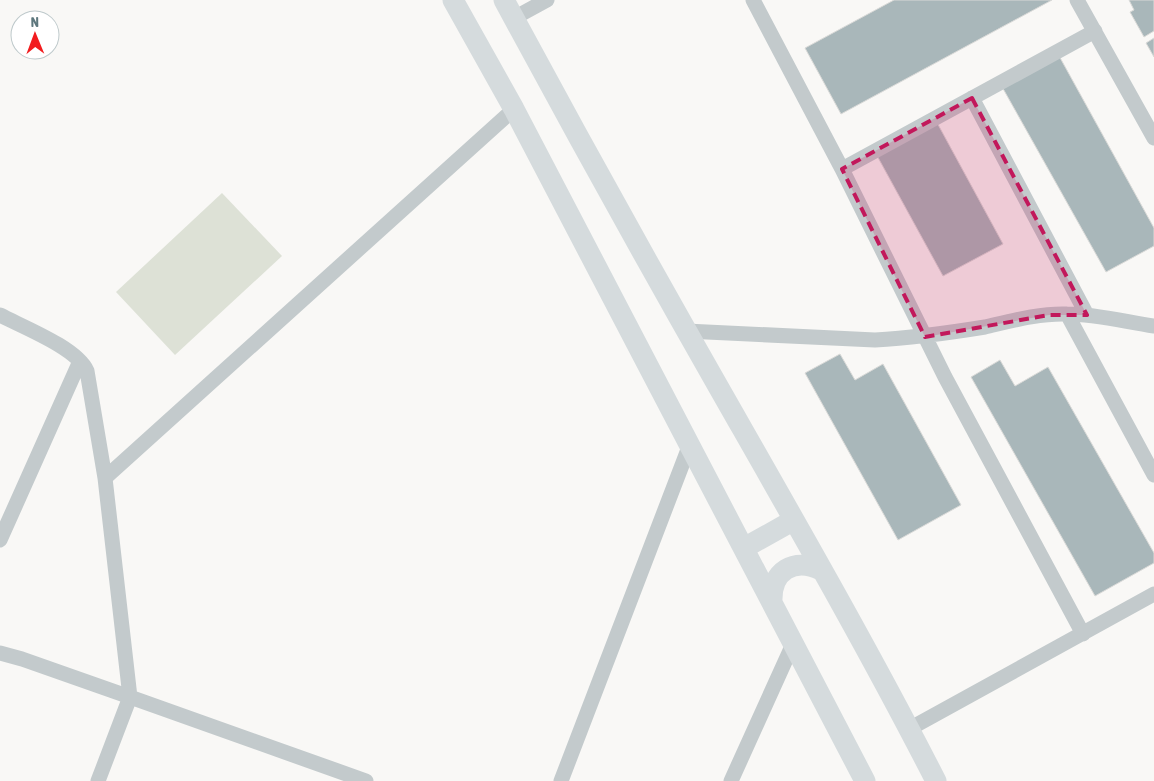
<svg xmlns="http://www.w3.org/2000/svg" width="1154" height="781" font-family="'Asap Condensed',sans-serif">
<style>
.green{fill:#dde1d6}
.building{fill:#a9b7ba;stroke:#dadad8}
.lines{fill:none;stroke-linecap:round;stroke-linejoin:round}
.street{stroke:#c3cacc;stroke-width:15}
.secondary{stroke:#d5dbdd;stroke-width:21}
.marked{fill:#c2185b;fill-opacity:0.2;stroke:#c2185b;stroke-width:4;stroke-dasharray:10 6;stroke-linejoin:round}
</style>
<rect width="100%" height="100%" fill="#f9f8f6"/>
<path class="green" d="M222,193L282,256L175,355L116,292Z"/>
<path class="building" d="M894,0H1052L841,114L805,48Z
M1129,0H1154V31L1144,37L1130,12L1134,10Z
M1154,38V57L1146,43Z
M1058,54L1154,228V246L1106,272L1001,85Z
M935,119L1003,244L943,276L875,152Z
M840,354L855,380L883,364L961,505L898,540L805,373Z
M1000,360L1015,386L1048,367L1154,553V563L1095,596L971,377Z"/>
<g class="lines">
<path class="street" d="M753,0L842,169L945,377L1083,634
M1077,0L1154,138
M514,18L547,0
M972,98L1087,315
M842,169L1095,31
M1067,314L1154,475
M0,315C23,327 77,348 87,371L105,478L130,697L366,781
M686,331L875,340C912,338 948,333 985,327C1011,321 1040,313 1067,314C1096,314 1126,322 1154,326
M105,478L514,109
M0,540L80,361
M0,653L22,659L130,697L98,781
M909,729L1154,594
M561,781L689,447
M731,781L793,644"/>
<path class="secondary" d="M453,0L514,109L865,781
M504,0C574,130 646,260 719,388C793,518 868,648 936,781
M744,548L794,520
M772,601C771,571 794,557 821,570"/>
</g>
<path class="marked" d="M972,98L1087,315H1049L925,337L842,169Z"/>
<g transform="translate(35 35) rotate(359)"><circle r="24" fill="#ffffff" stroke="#bec9cb"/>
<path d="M0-4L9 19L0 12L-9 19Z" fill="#f21c1e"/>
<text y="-8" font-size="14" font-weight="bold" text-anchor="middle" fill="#5d777d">N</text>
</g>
</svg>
